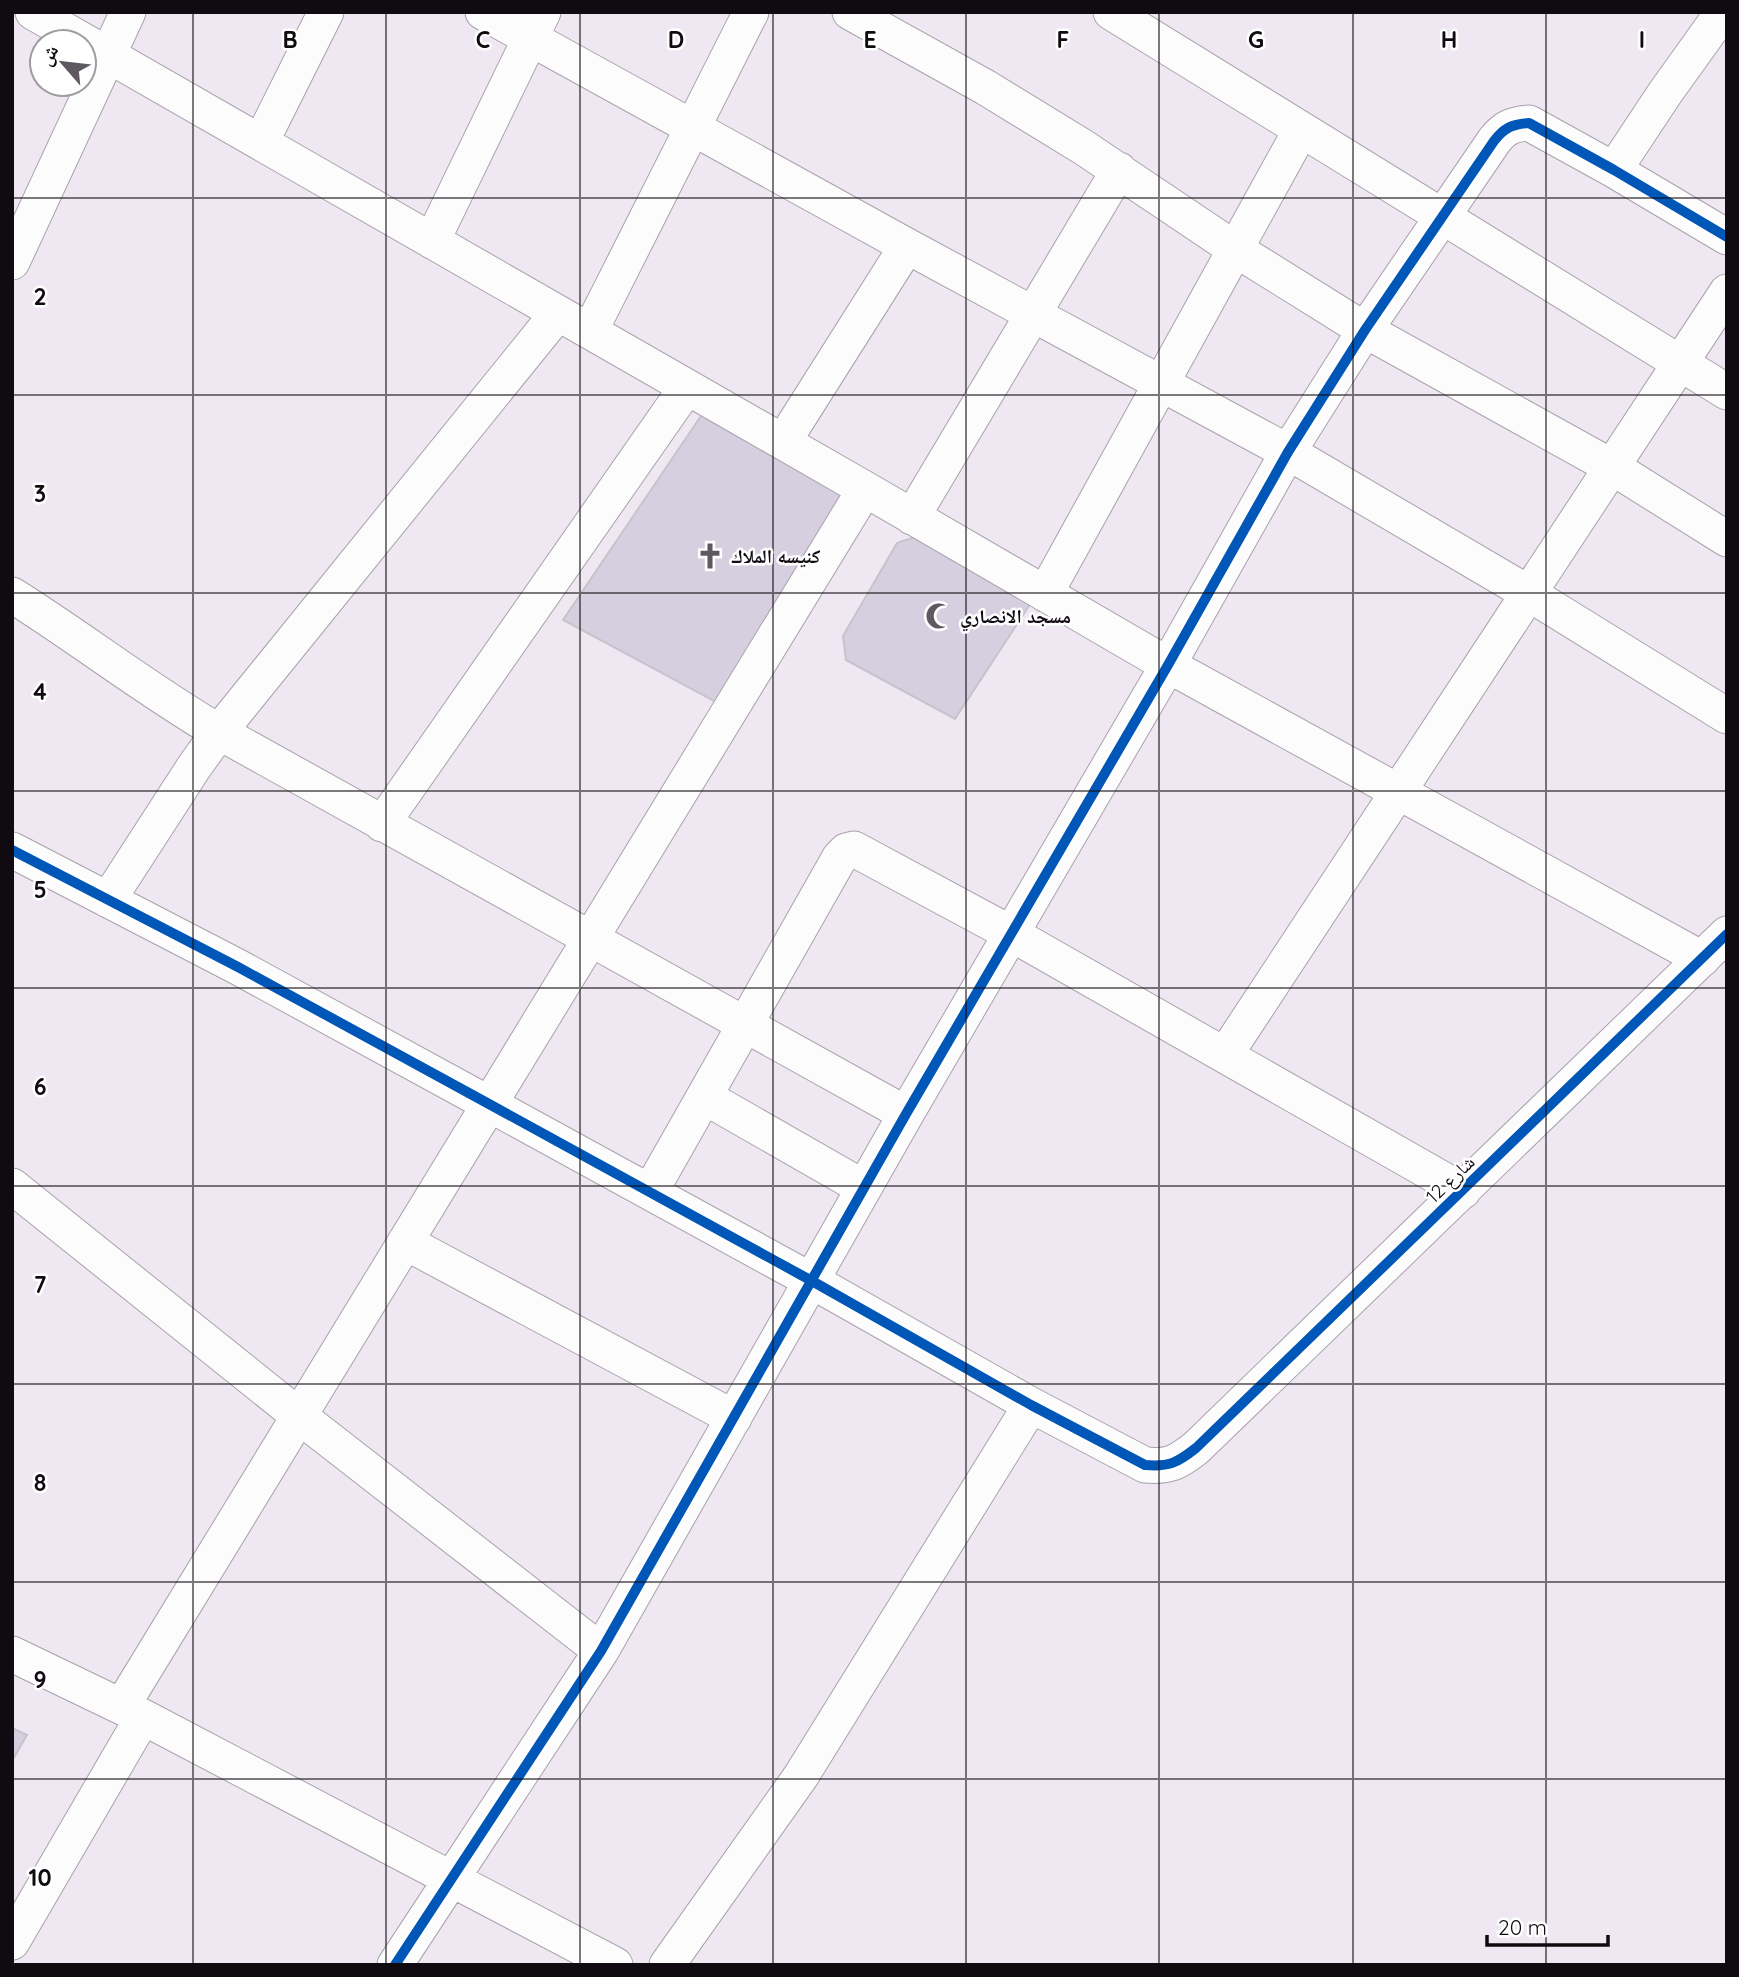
<svg xmlns="http://www.w3.org/2000/svg" width="1739" height="1977" font-family="Quicksand,'Noto Naskh Arabic',sans-serif">
<style>
.building{fill:#d6cfe0;stroke:#c7c3cb;stroke-width:2}
.lines{fill:none;stroke-linecap:round;stroke-linejoin:round}
.street-casing{stroke:#a8a2aa;stroke-width:37}
.street{stroke:#fdfcfd;stroke-width:35}
.cycleway-casing{stroke:#fff;stroke-width:15}
.cycleway{stroke:#0057b8;stroke-width:10}
.grid{fill:none;stroke:#100b11;stroke-width:2;stroke-opacity:0.55}
.labels{text-anchor:middle;stroke-width:5;stroke-linejoin:round;paint-order:stroke}
.poi-label{font-size:19px;font-weight:bold;fill:#100b11;stroke:#fff;text-anchor:start}
.street-label{font-size:19px;fill:#100b11;stroke:#fff}
.grid-label{font-size:23px;text-anchor:middle;font-weight:bold;fill:#100b11;stroke:#fff;stroke-width:5;stroke-linejoin:round;paint-order:stroke}
</style>
<rect width="100%" height="100%" fill="#efe8f2"/>
<path class="building" d="M703,413L851,491L727,708L563,620Z
M923,534L1036,595L955,719L846,660L843,636L897,543Z
M12,1728L27,1735L12,1761Z"/>
<g class="lines">
<g class="street-casing">
<path id="street" d="M33,12L865,489L1168,665L1702,959
M483,12L907,246L1288,452L1528,593L1727,716
M850,12L985,87L1083,147L1235,249L1365,330L1612,467L1727,539
M1111,12L1727,392
M261,142L326,12
M1614,170L1665,93L1723,12
M432,241L543,12
M12,262L128,12
M590,331L751,12
M783,442L907,246
M912,517L1119,170
M1045,594L1301,130
M12,595C82,639 147,690 219,732L906,1114
M382,824L687,387
M12,850L238,967L489,1104L812,1281L1031,1405L1145,1465C1169,1467 1177,1463 1196,1448L1727,934
M108,900L194,767L219,732L558,313
M1225,1055L1727,292
M705,1097L864,1188
M12,1186L299,1416L601,1651
M650,1192L840,857L846,851L854,849L1010,933L1463,1191
M405,1242L734,1418
M12,1654L143,1717L615,1965
M122,1706L865,489
M12,1942L143,1717
M395,1965L601,1651L906,1114L1168,665L1288,452L1365,330L1494,141C1504,128 1512,124 1529,123L1614,170L1727,237
M667,1965L801,1776L1031,1405"/>
</g>
<use href="#street" class="street"/>
<g class="cycleway-casing">
<path id="cycleway" d="M12,850L238,967L489,1104L812,1281L1031,1405L1145,1465C1169,1467 1177,1463 1196,1448L1727,934
M395,1965L601,1651L906,1114L1168,665L1288,452L1365,330L1494,141C1504,128 1512,124 1529,123L1614,170L1727,237"/>
</g>
<use href="#cycleway" class="cycleway"/>
</g>
<path class="grid" d="M193,12V1965M386,12V1965M580,12V1965M773,12V1965M966,12V1965M1159,12V1965M1353,12V1965M1546,12V1965M12,198H1727M12,395H1727M12,593H1727M12,791H1727M12,988H1727M12,1186H1727M12,1384H1727M12,1582H1727M12,1779H1727"/>
<defs>
<g id="church-bare" transform="scale(2.1)"><path d="M-1.2-6h2.4v3.5h3.3v2.4h-3.3V6h-2.4V-.1h-3.3v-2.4h3.3Z" fill="#5e5860" stroke="#fff" stroke-width="2.5" paint-order="stroke"/></g>
<g id="mosque-bare" transform="scale(2.1)"><path d="M3.5-4.9A6 6 0 1 0 3.5 4.9A5 5 0 1 1 3.5-4.9Z" fill="#5e5860" stroke="#fff" stroke-width="2.5" paint-order="stroke"/></g>
</defs>
<g fill-rule="evenodd">
<use href="#church-bare" x="710" y="556"/>
<use href="#mosque-bare" x="939" y="616"/>
</g>
<g class="labels">
<g class="poi-label">
<text x="731" y="563">كنيسه الملاك</text>
<text x="960" y="623">مسجد الانصاري</text>
</g>
<g class="street-label">
<text transform="translate(1450 1179) rotate(-44)" y="7">شارع 12</text>
</g>
</g>
<g class="grid-label">
<text x="290" y="48">B</text>
<text x="483" y="48">C</text>
<text x="676" y="48">D</text>
<text x="870" y="48">E</text>
<text x="1063" y="48">F</text>
<text x="1256" y="48">G</text>
<text x="1449" y="48">H</text>
<text x="1642" y="48">I</text>
<text x="40" y="305">2</text>
<text x="40" y="502">3</text>
<text x="40" y="700">4</text>
<text x="40" y="898">5</text>
<text x="40" y="1095">6</text>
<text x="40" y="1293">7</text>
<text x="40" y="1491">8</text>
<text x="40" y="1688">9</text>
<text x="40" y="1886">10</text>
</g>
<rect width="1739" height="1977" fill="none" stroke="#100b11" stroke-width="28"/>
<g transform="translate(63 63) rotate(298)"><circle r="33" fill="#ffffff" stroke="#9f9da0" stroke-width="2"/>
<path d="M0-5L12 26L0 18L-12 26Z" fill="#5e5860"/>
<text y="-10" font-size="19" font-weight="bold" text-anchor="middle" fill="#100b11">ش</text>
</g>
<path d="M1487 1935v10h121v-10" fill="none" stroke="#100b11" stroke-width="3.5"/>
<text x="1498" y="1935" font-size="21" fill="#100b11" stroke="#ffffff" stroke-width="5" paint-order="stroke">20 m</text>
</svg>
